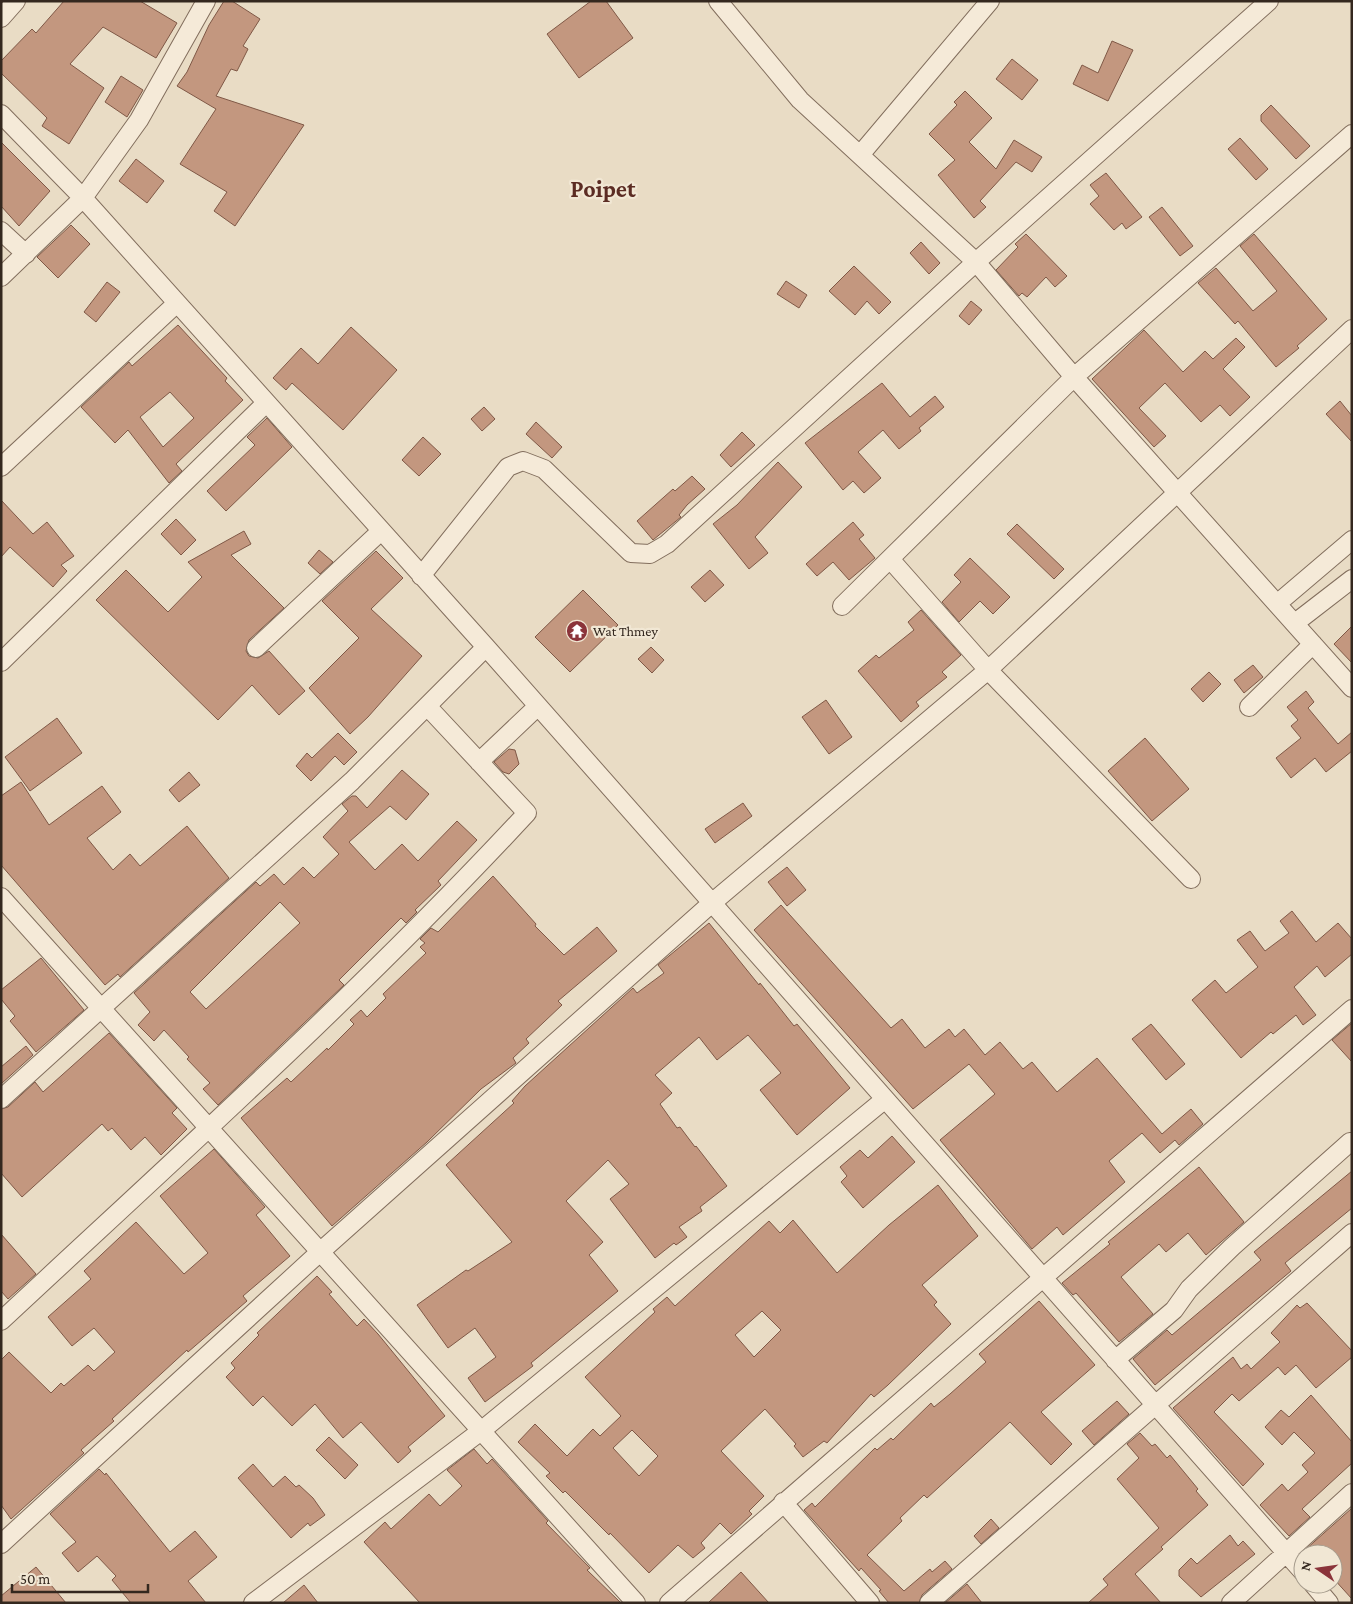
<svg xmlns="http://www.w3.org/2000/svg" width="1353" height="1604" font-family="'Crimson Pro',serif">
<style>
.building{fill:#c3977f;stroke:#7f5846;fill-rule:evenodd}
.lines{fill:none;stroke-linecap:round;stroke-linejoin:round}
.minor-casing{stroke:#826e5d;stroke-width:20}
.minor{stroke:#f5ead8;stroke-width:18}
.labels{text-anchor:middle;stroke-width:4.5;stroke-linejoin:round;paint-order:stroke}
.poi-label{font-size:14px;fill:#34281f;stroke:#f1e7d4;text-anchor:start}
.town-label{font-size:24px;font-weight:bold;fill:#5c2c23;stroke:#f1e7d4}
</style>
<rect width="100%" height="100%" fill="#e9dcc5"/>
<path class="building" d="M64,1H140L177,23L156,58L103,27L70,64L104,88L69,144L42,126L47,118L1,73V61L32,29L36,33Z
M224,1H232L260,19L243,46L248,49L237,71L231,69L216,96L304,125L235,226L214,211L227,192L180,164L216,109L177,86L187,72L209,25Z
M591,1H606L633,38L579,78L547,34Z
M1112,41L1133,50L1108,101L1073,84L1082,65L1098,73Z
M1012,59L1038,80L1022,100L996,79Z
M121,76L143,90L127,117L105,102Z
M965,91L992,118L969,142L996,169L1014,140L1042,157L1032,172L1016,162L980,201L986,207L974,218L938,175L955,160L929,134L957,105L954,102Z
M1271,105L1310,146L1296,159L1261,121V115Z
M1240,138L1268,169L1256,180L1228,149Z
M1,142L50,191L19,226L1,206Z
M136,159L164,181L147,203L119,181Z
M1106,173L1142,217L1126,229L1122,223L1114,230L1090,204L1099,196L1090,185Z
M1162,207L1193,246L1180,256L1149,217Z
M71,225L90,244L58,278L37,257Z
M1026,234L1067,276L1055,287L1046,277L1027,297L1022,293L1019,296L996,270L1018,247L1015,244Z
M1254,234L1327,319L1297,346L1299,348L1276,367L1238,321L1235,324L1198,283L1216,268L1253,311L1277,291L1240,246Z
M921,242L940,263L929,274L910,253Z
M854,266L891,302L879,314L867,301L855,315L829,291Z
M786,281L807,295L799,308L777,294Z
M107,282L120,292L96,322L84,312Z
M971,301L982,310L969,325L959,316Z
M178,325L227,378L225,381L243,400L176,464L182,471L169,483L128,430L115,443L81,407L129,362L132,366ZM170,392L194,418L163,447L140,417Z
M351,327L397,370L343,430L292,383L286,390L273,378L301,348L318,364Z
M1144,330L1183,372L1205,351L1213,359L1236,338L1245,347L1223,369L1250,397L1230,416L1220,405L1201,422L1165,383L1139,408L1166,436L1154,447L1092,379Z
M882,383L910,417L935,396L944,407L919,428L921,431L899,449L883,430L858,452L881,478L864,493L853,481L843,490L805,443Z
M1340,401L1352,416V442L1326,414Z
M484,407L495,419L482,431L471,419Z
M267,418L292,447L226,511L207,491L255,445L247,437Z
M536,422L562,447L552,458L526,434Z
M742,432L755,445L731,467L720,455Z
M423,437L441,454L419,476L402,460Z
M778,462L802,487L755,537L768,553L749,569L713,524L737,505Z
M692,476L705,489L687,505L679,515L681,517L653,540L637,521L673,489L675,491Z
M1,500L33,534L47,522L74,556L61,565L67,571L53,587L10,547L1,557Z
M176,519L196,540L181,555L161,534Z
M853,522L864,535L859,539L875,558L849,580L833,562L817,576L806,564Z
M1017,524L1064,569L1054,579L1007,534Z
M244,531L251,544L231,555L284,608L249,640L246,651L249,656L258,658L269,651L305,691L279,715L252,685L218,720L96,600L126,570L168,612L202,577L188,562Z
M319,550L333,562L320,574L308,563Z
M376,551L403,578L371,609L422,656L368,717L350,734L309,688L359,638L322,601Z
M970,558L1010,597L993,614L980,601L959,622L942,602L961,582L954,575Z
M710,570L724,585L705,602L691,587Z
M583,590L618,625L570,672L535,637Z
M921,610L961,655L942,672L947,677L916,702L919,706L901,722L858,671L876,655L879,658L914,630L908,622Z
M1352,626V663L1334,644Z
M651,647L664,660L652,673L638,659Z
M1253,665L1263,677L1244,693L1234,680Z
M1209,672L1221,684L1203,702L1191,689Z
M1306,691L1314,702L1308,708L1338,744L1352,732V751L1326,772L1315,758L1291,778L1276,758L1301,738L1291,726L1298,720L1287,707Z
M826,700L852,737L829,754L802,717Z
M57,718L82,753L30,791L5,757Z
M338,733L357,752L344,765L335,756L311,781L296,766L307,753L312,758Z
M1145,738L1189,789L1152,821L1108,771Z
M509,749L515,750L519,764L509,774L503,772L494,762Z
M402,770L429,794L406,820L390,806L349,842L375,870L402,844L418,861L457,821L477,840L438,881L441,885L415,910L417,912L406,923L401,918L339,980L344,985L218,1105L203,1089L210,1083L187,1059L189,1057L164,1030L154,1041L138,1025L150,1012L134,993L256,882L260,886L274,874L284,885L303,867L314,878L339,854L323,837L348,811L342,804L352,796H356L367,808ZM280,902L300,923L206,1009L190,992Z
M189,772L200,785L179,802L169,790Z
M21,782L49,825L102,786L121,812L87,838L113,870L130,854L140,866L187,826L229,878L120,977L118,974L105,985L1,865V796Z
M743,803L752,816L715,843L705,829Z
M787,867L806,890L787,906L768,882Z
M493,876L536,924L535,926L564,955L597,927L617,951L558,1001L562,1005L526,1039L529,1043L513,1058L516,1063L481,1089L427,1142L332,1226L241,1118L287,1078L291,1082L327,1048L328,1050L354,1024L350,1020L361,1010L367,1017L386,998L383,994L426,953L420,947L425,943L420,939L431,928L438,932Z
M781,905L891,1028L902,1019L925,1048L949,1029L955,1037L964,1029L985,1055L1000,1042L1023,1069L1032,1062L1057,1092L1097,1058L1162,1134L1191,1109L1203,1124L1179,1145L1175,1140L1160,1153L1142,1133L1109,1161L1125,1182L1063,1235L1057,1227L1032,1249L940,1140L995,1094L969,1064L913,1109L754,930Z
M1292,911L1316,942L1338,923L1352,939V954L1325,977L1317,966L1294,987L1316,1015L1303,1025L1296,1015L1273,1034L1271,1032L1241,1058L1192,1000L1215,980L1226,993L1258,967L1237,940L1250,931L1265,951L1289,933L1280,921Z
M709,923L759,985L760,983L794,1026L797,1024L850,1088L797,1135L760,1090L781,1073L748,1035L717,1060L699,1037L655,1075L672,1093L660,1104L677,1128L680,1127L695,1147L696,1146L727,1186L700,1207L702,1211L679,1227L687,1237L676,1245L674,1243L655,1258L610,1199L629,1184L608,1160L566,1201L603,1242L589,1255L618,1291L531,1363L533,1366L485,1402L468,1378L496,1357L475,1328L448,1348L417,1305L466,1270L468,1271L512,1242L446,1165L514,1103L512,1101L525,1086L633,988L637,993L664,973L658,965Z
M41,958L84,1010L36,1052L10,1021L15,1016L1,999V990Z
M1352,1023V1062L1332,1040Z
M1151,1024L1185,1064L1166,1080L1132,1039Z
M109,1033L177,1108L172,1113L187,1129L161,1155L145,1137L131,1150L112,1128L108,1131L102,1124L22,1197L1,1173V1109L8,1107L35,1082L43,1092Z
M26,1046L33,1055L1,1084V1067Z
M892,1136L915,1162L863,1208L841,1182L847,1176L840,1167L860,1150L868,1158Z
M214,1149L265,1207L256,1215L290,1256L243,1296L247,1301L188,1352L187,1350L125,1407L112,1419L114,1421L81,1450L84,1453L11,1519L1,1505V1360L9,1352L51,1393L61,1383L64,1386L88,1365L94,1371L115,1352L94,1328L72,1346L48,1317L91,1279L84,1271L136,1222L184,1274L208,1253L160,1196Z
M1199,1167L1244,1222L1206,1255L1188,1233L1166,1252L1159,1244L1121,1277L1153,1314L1119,1342L1076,1293L1073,1295L1062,1283L1110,1244L1108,1242Z
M1352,1171V1208L1285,1263L1291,1271L1155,1385L1133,1359L1167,1330L1172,1335L1261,1260L1254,1252Z
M938,1185L978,1236L922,1285L937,1302L934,1305L951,1324L888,1385L874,1397L871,1394L827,1443L824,1441L803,1457L794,1446L796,1444L765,1409L721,1451L764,1496L749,1511L752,1514L731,1534L720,1523L701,1543L705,1548L693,1558L678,1545L649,1573L610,1533L609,1535L565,1491L563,1493L546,1476L550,1473L518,1442L535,1424L567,1456L593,1429L600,1436L621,1416L585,1377L655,1312L653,1309L667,1297L675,1306L769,1221L780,1233L793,1220L837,1273L889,1225ZM762,1311L781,1330L754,1357L735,1335ZM632,1430L658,1456L639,1476L613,1448Z
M1,1234L36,1274L8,1299L1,1291Z
M317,1276L332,1292L329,1294L357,1326L364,1319L378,1334L445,1416L408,1447L411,1451L398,1463L361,1422L343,1438L315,1404L292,1426L263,1396L253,1406L226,1377L235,1368L231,1363L259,1335L257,1333Z
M1039,1301L1095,1365L1041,1412L1072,1444L1051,1465L1010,1422L927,1498L924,1495L900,1518L902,1521L867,1555L904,1591L930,1569L932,1572L945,1561L952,1569L922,1595L919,1603H889L879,1591L881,1590L861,1568L859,1571L804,1510L812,1503L815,1507L875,1448L877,1450L891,1438L893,1440L931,1403L934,1407L950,1394L986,1362L979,1354Z
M1307,1303L1352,1351V1357L1316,1388L1296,1365L1285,1375L1278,1367L1239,1401L1232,1394L1214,1412L1264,1464L1243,1486L1173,1408L1233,1357L1241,1369L1247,1364L1251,1369L1280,1342L1271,1333L1297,1305L1300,1308Z
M1311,1395L1352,1442V1463L1302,1509L1310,1517L1289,1536L1260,1505L1282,1484L1288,1491L1308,1472L1302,1465L1315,1453L1294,1432L1282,1445L1265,1427L1281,1410L1289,1417Z
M1117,1401L1129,1414L1094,1445L1082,1431Z
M1140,1433L1152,1446L1155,1444L1167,1458L1170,1455L1198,1489L1196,1491L1208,1505L1161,1547L1163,1549L1135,1574L1161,1603H1088L1108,1585L1103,1579L1159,1528L1117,1479L1139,1458L1127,1444Z
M329,1437L358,1465L345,1479L316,1450Z
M474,1449L487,1464L492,1459L548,1521L546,1523L590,1568L587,1570L621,1603H420L364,1542L385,1522L391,1529L429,1494L440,1506L462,1486L447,1470Z
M253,1464L273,1487L285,1476L296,1487L299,1485L313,1498L325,1515L310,1526L308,1523L291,1538L238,1478Z
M99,1469L105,1475L106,1473L170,1552L195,1531L217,1557L188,1581L206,1603H131L112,1580L116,1576L97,1556L78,1572L62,1553L76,1542L50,1514Z
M1352,1508V1599L1333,1578V1554H1308L1305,1550Z
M991,1519L999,1528L981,1544L974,1536Z
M1230,1535L1238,1546L1243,1541L1255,1554L1201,1597L1179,1576V1570L1191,1558L1197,1564Z
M36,1567L66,1603H1V1596Z
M741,1572L769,1603H708Z
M967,1584L982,1603H945Z
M304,1585L318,1603H283Z"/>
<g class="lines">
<g class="minor-casing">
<path id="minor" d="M718,1L800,100L976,262L1074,377L1352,688
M1,18L16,1
M1,114L83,198L486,647L1303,1572
M860,155L990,1
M1,231L26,254
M1,277L83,198L139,120L206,1
M1,467L177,303
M890,559L988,670L1191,879
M421,576L508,467L523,461L544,469L631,553L650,554L667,544L976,262L1269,1
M1278,603L1352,540
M842,606L1074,377L1352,134
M1295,623L1352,579
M256,648L381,531
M1,662L266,403
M1249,707L1313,644
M479,762L538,706
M1,897L636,1603
M1,1099L352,781L486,647
M1,1321C179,1155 361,992 527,813L427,706
M1115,1360L1174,1310L1189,1289L1232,1247L1350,1142
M783,1502L870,1603
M1,1544L320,1252L713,902L988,670L1352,329
M1313,1584L1329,1603
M253,1603L481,1431L884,1100
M669,1603L1352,1009
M929,1603L1352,1233
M1231,1603L1352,1493"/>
</g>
<use href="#minor" class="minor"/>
</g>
<defs>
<g id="temple-disc" transform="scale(1.125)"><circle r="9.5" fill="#8b343a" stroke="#f1e7d4"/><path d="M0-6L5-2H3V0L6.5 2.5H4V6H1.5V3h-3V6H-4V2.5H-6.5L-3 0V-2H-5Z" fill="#fff"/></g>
</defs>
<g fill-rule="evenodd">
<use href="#temple-disc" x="577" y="631"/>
</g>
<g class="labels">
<g class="poi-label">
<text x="593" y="636">Wat Thmey</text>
</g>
<g class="town-label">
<text x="603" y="197">Poipet</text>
</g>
</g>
<rect width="1353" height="1604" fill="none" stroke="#34281f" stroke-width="5"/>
<g transform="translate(1318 1569) rotate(283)"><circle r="24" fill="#f1e7d4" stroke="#a59b8c"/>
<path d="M0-4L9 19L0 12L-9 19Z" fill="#8b343a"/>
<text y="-8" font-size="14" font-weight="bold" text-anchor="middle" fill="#34281f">N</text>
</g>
<path d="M12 1584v8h136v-8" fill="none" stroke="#34281f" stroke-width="2.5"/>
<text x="20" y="1584" font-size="15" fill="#34281f" stroke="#f1e7d4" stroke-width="4" paint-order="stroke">50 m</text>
</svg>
